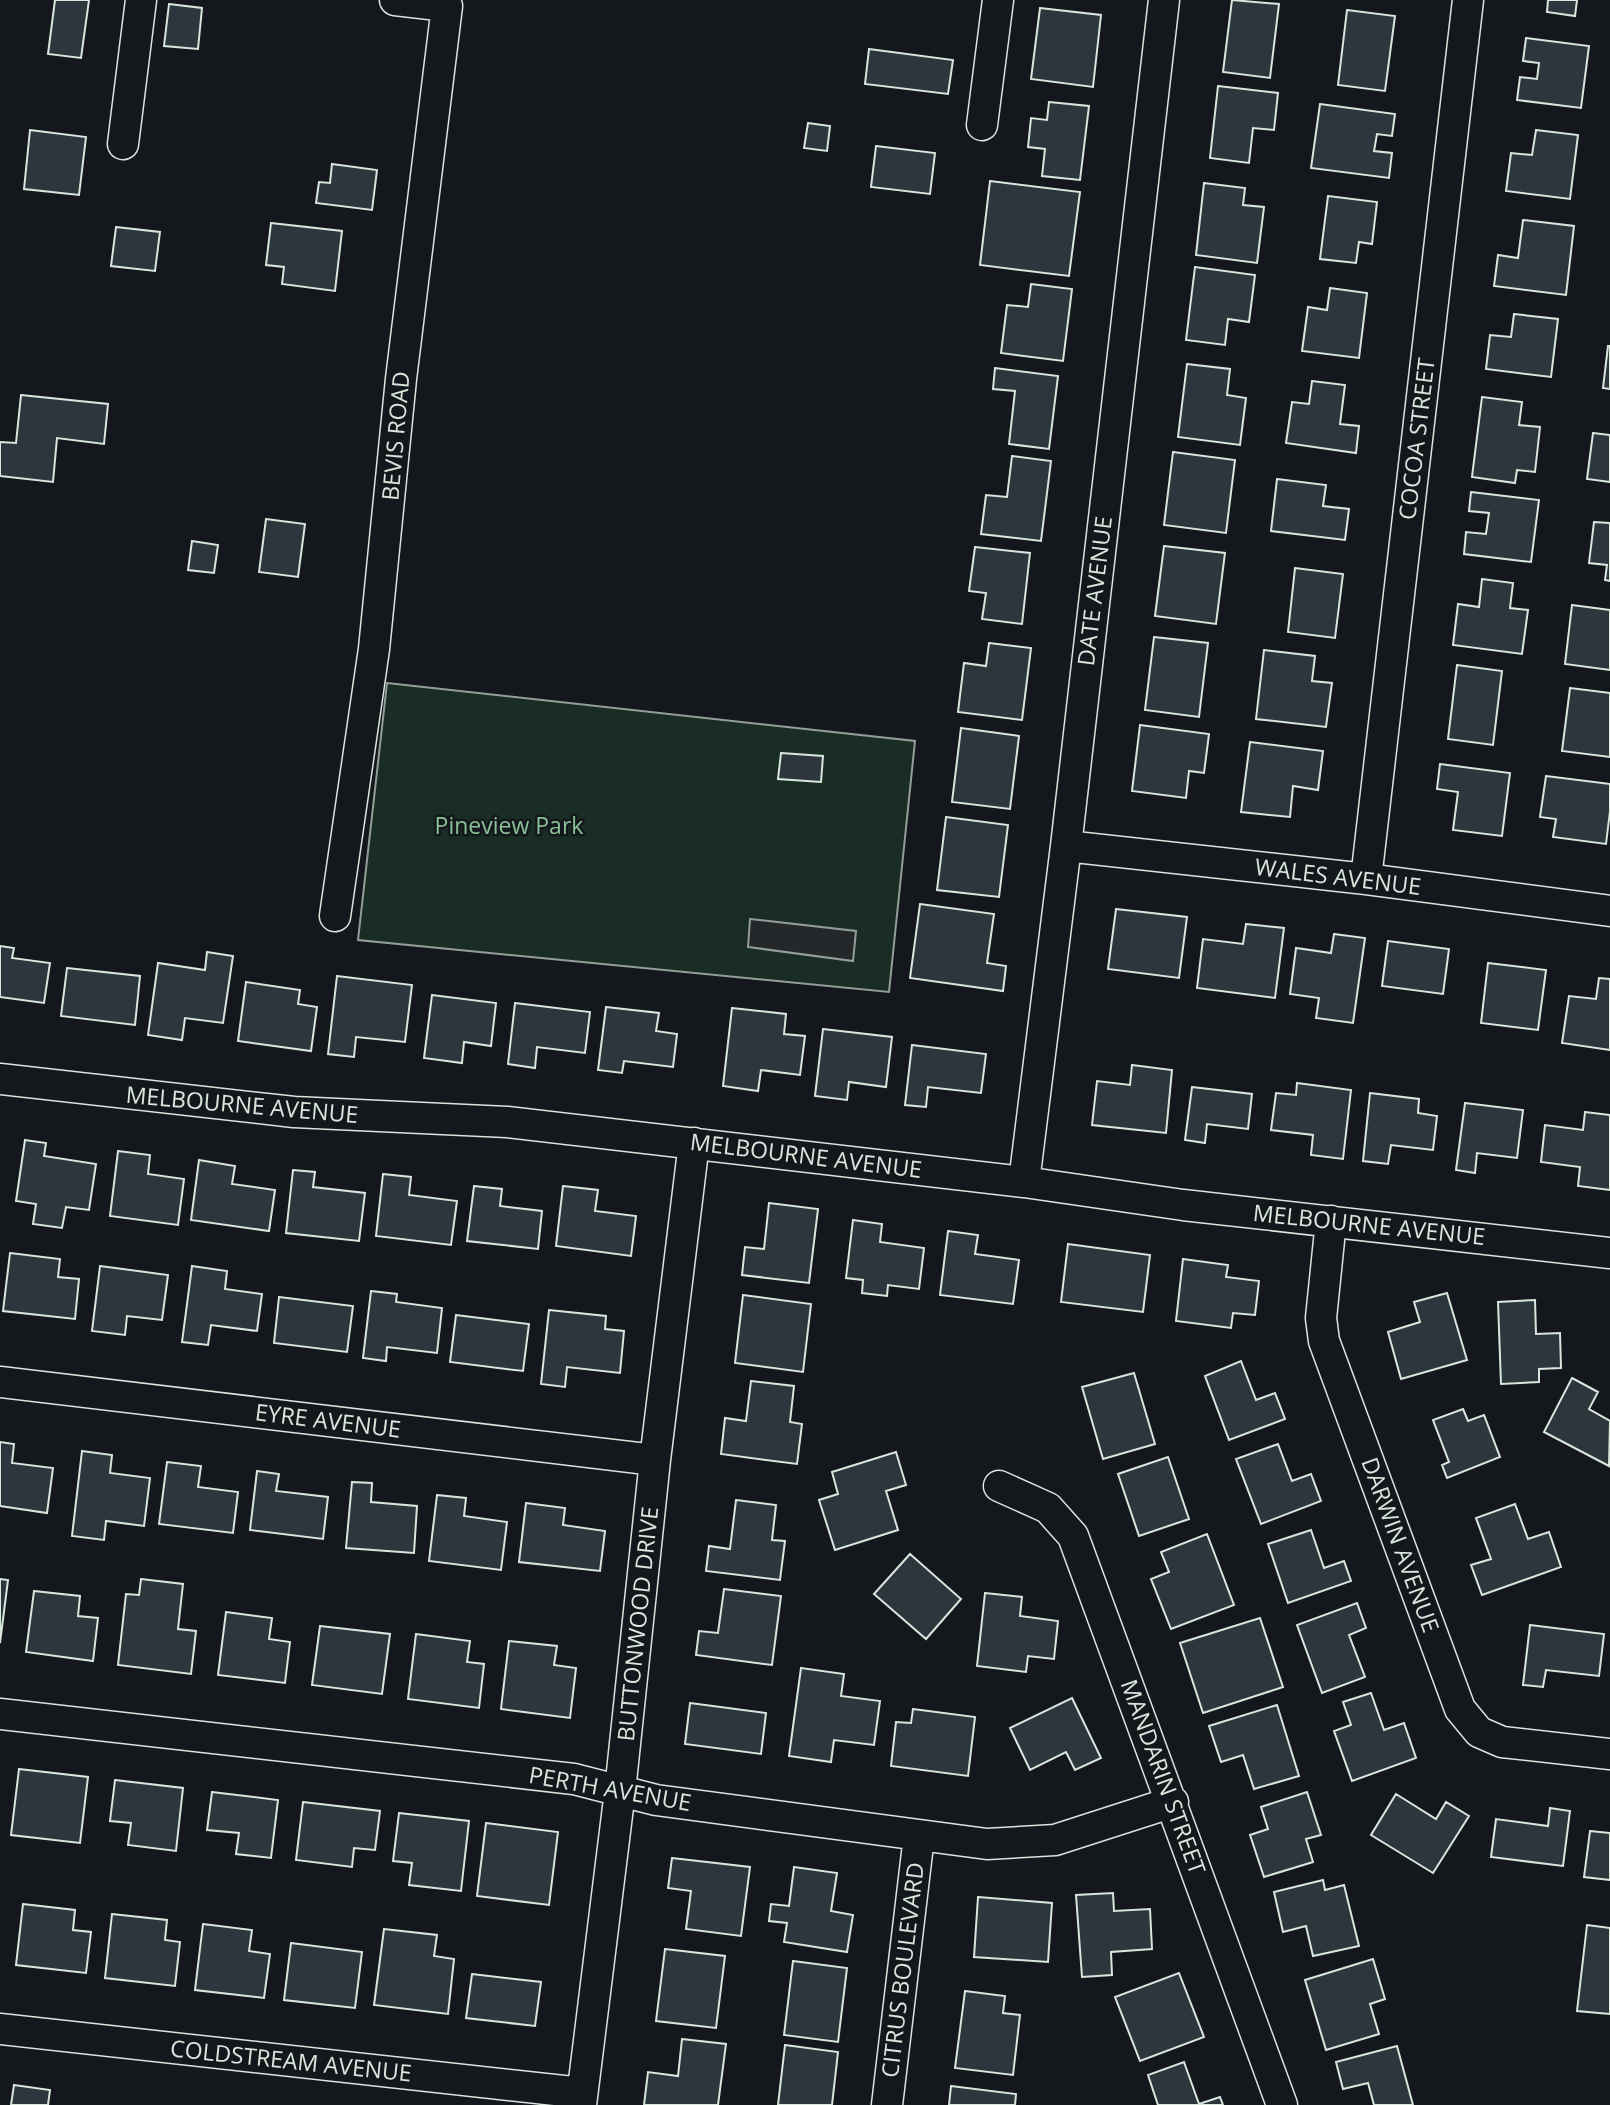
<svg xmlns="http://www.w3.org/2000/svg" width="1610" height="2105" font-family="'Open Sans',sans-serif">
<style>
.green{fill:#1a2d24;stroke:#939e99;stroke-width:2}
.parking{fill:#24282b;stroke:#939e99;stroke-width:2}
.building{fill:#2c363c;stroke:#d8e6dc;stroke-width:2}
.lines{fill:none;stroke-linecap:round;stroke-linejoin:round}
.minor-casing{stroke:#d8e6dc;stroke-width:33}
.minor{stroke:#14181c;stroke-width:30}
.labels{text-anchor:middle;stroke-width:5;stroke-linejoin:round;paint-order:stroke}
.street-label{font-size:23px;fill:#d8e6dc;stroke:#14181c}
.park-label{font-size:23px;fill:#8ac095;stroke:#14181c}
</style>
<rect width="100%" height="100%" fill="#14181c"/>
<path class="green" d="M387,683L915,741L889,992L358,940Z"/>
<path class="parking" d="M750,919L856,931L853,961L748,947Z"/>
<path class="building" d="M55,0H89L81,58L48,54Z
M1232,0L1279,4L1270,78L1223,72Z
M1548,0H1577L1575,16L1547,12Z
M169,4L202,8L198,49L164,46Z
M1040,8L1101,15L1093,87L1031,79Z
M1347,10L1395,16L1385,91L1338,85Z
M1526,38L1589,46L1581,108L1517,100L1520,77L1537,79L1539,63L1523,61Z
M869,49L953,60L948,94L865,84Z
M1218,86L1278,93L1274,130L1253,128L1249,163L1210,158Z
M1049,102L1089,106L1080,180L1042,176L1045,149L1028,147L1031,118L1047,120Z
M1320,104L1395,114L1392,136L1377,134L1374,151L1392,153L1389,178L1311,168Z
M808,123L830,126L827,151L804,148Z
M30,130L86,137L79,195L24,189Z
M1536,130L1578,135L1570,199L1506,191L1511,153L1532,155Z
M876,146L935,153L930,194L871,187Z
M332,164L377,170L372,210L316,203L319,182L330,183Z
M990,181L1080,192L1069,276L980,265Z
M1204,183L1245,188L1243,205L1264,207L1257,263L1196,255Z
M1328,196L1377,202L1372,244L1359,242L1356,263L1320,259Z
M1523,220L1574,226L1566,295L1494,286L1498,255L1518,258Z
M271,223L342,231L335,291L282,284L284,267L266,265Z
M116,227L160,232L155,271L111,266Z
M1195,267L1255,275L1249,322L1228,319L1225,345L1186,340Z
M1031,284L1072,289L1063,361L1001,353L1007,305L1028,307Z
M1330,288L1367,293L1359,358L1302,351L1308,307L1327,310Z
M1514,314L1558,319L1551,377L1486,369L1490,335L1511,337Z
M1608,346H1610V389L1603,388Z
M1187,364L1230,369L1227,395L1246,398L1240,445L1178,437Z
M995,368L1058,376L1049,449L1009,444L1015,391L993,389Z
M1312,381L1345,385L1340,424L1359,426L1356,453L1286,443L1292,402L1309,404Z
M21,395L108,404L104,444L57,438L53,482L0,476V442L16,443Z
M1482,397L1522,402L1519,425L1540,427L1535,472L1517,470L1515,483L1472,477Z
M1593,433L1610,435V482L1587,479Z
M1173,452L1235,460L1226,533L1164,525Z
M1012,456L1051,461L1041,541L981,534L986,495L1007,497Z
M1277,479L1326,485L1323,506L1349,509L1345,540L1271,531Z
M1471,492L1539,500L1531,562L1464,554L1466,532L1486,534L1489,513L1469,511Z
M266,519L305,524L298,577L259,572Z
M1594,522L1610,523V581L1605,580L1607,565L1589,563Z
M192,541L218,545L214,573L188,570Z
M1164,546L1225,553L1216,624L1155,616Z
M975,547L1030,553L1022,624L982,619L986,593L969,591Z
M1295,568L1343,574L1335,638L1288,632Z
M1482,579L1513,583L1510,608L1528,610L1522,654L1453,645L1458,604L1479,607Z
M1572,605L1610,610V670L1565,664Z
M1154,637L1208,643L1199,717L1145,710Z
M989,643L1031,648L1022,720L958,712L964,663L986,666Z
M1264,650L1315,656L1312,681L1332,683L1326,727L1256,719Z
M1457,665L1502,671L1493,745L1448,739Z
M1570,688L1610,693V757L1562,751Z
M1140,725L1209,734L1204,773L1189,771L1186,798L1132,791Z
M961,728L1019,736L1010,809L952,802Z
M1250,742L1323,751L1318,790L1293,786L1290,817L1241,812Z
M781,753L823,756L821,782L778,779Z
M1440,764L1510,773L1502,836L1453,830L1458,792L1437,789Z
M1546,776L1610,784V811L1606,844L1553,837L1556,819L1540,817Z
M946,817L1008,825L999,897L937,890Z
M920,904L994,914L987,963L1006,966L1003,991L910,978Z
M1116,909L1187,917L1179,978L1108,969Z
M1246,924L1284,928L1275,998L1197,988L1203,939L1243,944Z
M1334,934L1365,938L1353,1023L1316,1018L1319,998L1290,994L1296,948L1331,953Z
M1388,941L1449,949L1443,994L1382,986Z
M0,946L14,948L12,958L50,963L44,1003L0,997Z
M207,952L233,956L223,1023L185,1018L182,1040L148,1035L158,963L205,970Z
M1488,963L1546,970L1538,1030L1481,1023Z
M67,968L140,976L135,1025L61,1016Z
M337,976L412,985L405,1042L356,1037L354,1057L328,1054Z
M1599,978L1610,979V1050L1562,1043L1569,996L1596,999Z
M246,982L300,990L298,1004L317,1007L311,1051L238,1041Z
M432,995L496,1003L491,1046L464,1042L462,1063L424,1058Z
M515,1003L590,1012L585,1053L537,1047L535,1068L508,1064Z
M606,1007L659,1013L656,1031L677,1034L673,1067L624,1061L622,1073L598,1070Z
M732,1008L786,1014L784,1034L805,1036L800,1075L761,1070L758,1091L723,1086Z
M823,1029L892,1037L886,1087L849,1082L847,1100L815,1096Z
M912,1045L986,1054L981,1093L928,1087L926,1107L905,1105Z
M1132,1065L1172,1070L1166,1133L1092,1125L1097,1081L1130,1085Z
M1297,1083L1351,1090L1343,1159L1311,1155L1313,1135L1271,1130L1276,1093L1296,1095Z
M1192,1087L1252,1094L1248,1129L1207,1124L1205,1143L1185,1140Z
M1370,1093L1419,1099L1418,1113L1437,1116L1433,1150L1391,1145L1388,1164L1363,1161Z
M1465,1103L1523,1110L1517,1158L1477,1153L1475,1173L1456,1170Z
M1585,1112L1610,1115V1190L1578,1186L1580,1167L1541,1162L1545,1125L1583,1130Z
M25,1140L46,1143L44,1156L96,1164L89,1210L66,1207L62,1228L33,1224L36,1204L16,1201Z
M118,1151L150,1155L148,1174L184,1179L178,1225L110,1216Z
M199,1160L235,1166L232,1184L275,1190L269,1231L191,1220Z
M293,1170L315,1172L313,1187L365,1193L359,1241L286,1233Z
M383,1174L411,1177L409,1195L457,1201L451,1245L376,1236Z
M474,1186L502,1189L500,1206L542,1211L538,1249L467,1241Z
M563,1186L598,1190L595,1211L636,1216L631,1256L556,1246Z
M769,1203L818,1209L809,1283L742,1275L745,1247L764,1249Z
M853,1220L882,1224L880,1242L924,1248L919,1289L888,1285L887,1296L862,1293L863,1280L846,1278Z
M948,1231L978,1235L975,1254L1019,1260L1013,1304L940,1295Z
M1068,1244L1150,1255L1143,1312L1061,1302Z
M10,1253L60,1259L58,1277L79,1279L75,1319L3,1311Z
M1183,1259L1228,1265L1226,1277L1259,1281L1255,1315L1233,1313L1231,1328L1176,1321Z
M100,1266L168,1275L162,1320L127,1316L125,1335L92,1331Z
M192,1266L227,1271L225,1289L262,1294L257,1331L211,1325L208,1345L182,1342Z
M371,1291L397,1294L396,1302L442,1308L437,1353L387,1347L386,1361L363,1358Z
M1447,1293L1467,1360L1401,1379L1388,1332L1420,1322L1414,1302Z
M743,1295L811,1304L803,1372L735,1363Z
M279,1297L353,1306L347,1352L274,1343Z
M1535,1300L1536,1334L1560,1333L1561,1368L1539,1369V1382L1501,1384L1498,1302Z
M549,1310L606,1316L605,1329L624,1331L620,1373L567,1367L565,1387L541,1384Z
M456,1315L529,1324L523,1371L450,1362Z
M1241,1361L1256,1400L1275,1393L1285,1419L1229,1440L1205,1376Z
M1134,1373L1155,1444L1103,1459L1082,1387Z
M1572,1378L1598,1392L1589,1409L1610,1421L1609,1466L1544,1432Z
M751,1381L794,1386L790,1422L802,1424L797,1464L721,1454L725,1418L746,1421Z
M1463,1409L1468,1421L1484,1415L1500,1457L1447,1478L1442,1465L1449,1462L1433,1420Z
M0,1442L14,1444L12,1463L53,1468L47,1513L0,1506Z
M1278,1444L1292,1481L1311,1474L1321,1501L1261,1524L1236,1459Z
M82,1451L112,1455L110,1473L150,1478L144,1526L106,1521L104,1540L72,1536Z
M896,1452L906,1485L886,1491L898,1530L835,1550L819,1500L838,1494L832,1472Z
M1168,1457L1189,1519L1139,1536L1118,1474Z
M167,1462L201,1466L198,1487L238,1492L233,1533L159,1524Z
M257,1471L279,1474L276,1491L328,1497L323,1539L250,1530Z
M352,1482L372,1483L371,1502L417,1506L414,1553L346,1548Z
M437,1495L466,1498L464,1516L507,1522L501,1570L429,1561Z
M736,1500L776,1505L772,1540L785,1541L780,1580L706,1571L709,1546L730,1549Z
M526,1503L565,1508L563,1525L605,1531L600,1571L519,1562Z
M1515,1504L1528,1539L1549,1532L1561,1567L1482,1595L1471,1565L1491,1559L1476,1518Z
M1311,1530L1324,1568L1344,1561L1351,1581L1288,1603L1268,1544Z
M1207,1534L1234,1605L1171,1629L1151,1579L1169,1572L1161,1552Z
M910,1554L961,1599L926,1639L874,1594Z
M0,1579L8,1580L0,1643Z
M141,1579L183,1584L178,1629L196,1631L191,1674L118,1665L126,1594L139,1595Z
M724,1589L781,1596L772,1665L696,1655L699,1631L718,1633Z
M34,1591L80,1596L78,1616L98,1618L93,1661L26,1652Z
M985,1593L1022,1597L1020,1616L1058,1621L1054,1659L1028,1656L1026,1672L977,1666Z
M1357,1603L1366,1628L1349,1635L1365,1677L1322,1693L1297,1625Z
M226,1612L272,1618L269,1639L290,1642L285,1683L218,1675Z
M1260,1618L1283,1687L1203,1713L1180,1643Z
M1530,1625L1604,1634L1599,1676L1546,1670L1543,1687L1523,1685Z
M320,1626L390,1634L382,1694L312,1685Z
M416,1634L470,1641L467,1662L484,1664L479,1708L408,1699Z
M509,1641L557,1646L554,1665L576,1668L570,1718L501,1709Z
M801,1668L844,1674L841,1696L880,1701L874,1745L834,1740L831,1762L789,1756Z
M1371,1693L1384,1730L1404,1723L1416,1758L1352,1781L1334,1731L1351,1725L1343,1702Z
M1072,1698L1101,1758L1075,1770L1066,1752L1030,1770L1010,1728Z
M690,1703L766,1713L761,1754L685,1744Z
M1277,1705L1299,1776L1254,1789L1243,1755L1221,1762L1209,1726Z
M913,1709L975,1717L968,1776L891,1766L896,1722L911,1723Z
M19,1769L88,1777L80,1843L11,1835Z
M115,1780L183,1788L176,1851L128,1845L131,1823L110,1821Z
M212,1792L278,1800L271,1858L236,1854L239,1833L207,1830Z
M1307,1792L1321,1835L1306,1839L1313,1862L1264,1877L1250,1835L1268,1829L1261,1807Z
M1396,1794L1436,1819L1446,1802L1469,1816L1433,1873L1371,1835Z
M303,1802L380,1811L375,1850L354,1848L352,1867L296,1860Z
M1550,1808L1570,1811L1563,1866L1491,1857L1496,1819L1548,1826Z
M399,1813L469,1821L461,1891L409,1885L412,1863L393,1861Z
M486,1823L558,1832L549,1905L477,1896Z
M1590,1831L1610,1833V1880L1584,1877Z
M672,1858L750,1867L741,1936L686,1929L691,1891L668,1888Z
M794,1867L837,1873L831,1911L853,1915L847,1952L784,1942L787,1923L769,1921L771,1904L789,1906Z
M1323,1880L1325,1890L1344,1885L1359,1946L1313,1956L1306,1926L1283,1932L1274,1892Z
M1113,1893L1114,1911L1150,1909L1152,1949L1111,1952L1112,1975L1082,1977L1076,1895Z
M978,1897L1052,1903L1048,1962L974,1957Z
M23,1904L75,1910L73,1930L91,1932L86,1973L16,1965Z
M112,1914L167,1920L165,1940L180,1942L175,1986L105,1978Z
M203,1924L252,1930L249,1951L270,1954L264,1998L195,1990Z
M1587,1925L1610,1928V2014L1577,2011Z
M384,1929L437,1935L434,1956L454,1959L448,2014L374,2005Z
M291,1943L362,1952L355,2008L284,2000Z
M665,1949L725,1956L716,2028L656,2021Z
M1373,1959L1385,1999L1370,2004L1379,2034L1326,2050L1305,1980Z
M793,1961L847,1968L838,2042L784,2035Z
M1179,1973L1204,2037L1140,2061L1115,1997Z
M472,1974L541,1982L535,2026L466,2018Z
M965,1991L1005,1996L1003,2013L1020,2015L1013,2075L955,2068Z
M682,2039L726,2044L718,2105H644L648,2072L678,2076Z
M785,2045L838,2052L832,2105H778Z
M1397,2046L1413,2105H1374L1368,2083L1343,2089L1336,2062Z
M1184,2062L1199,2104L1220,2097L1223,2105H1158L1148,2075Z
M14,2085L50,2090L48,2105H11Z
M951,2086L1016,2094L1015,2105H949Z"/>
<g class="lines">
<g class="minor-casing">
<path id="minor" d="M982,125L998,0
M123,144L141,0
M1066,846L1366,879L1610,911
M1366,879L1468,0
M335,916L374,649L401,379L447,6L395,0
M0,1079L294,1112L507,1122L1024,1182L1183,1205L1610,1253
M1024,1182L1066,846L1164,0
M1331,1221L1321,1318L1324,1341L1460,1709L1479,1732L1502,1742L1610,1754
M0,1382L655,1460
M999,1486L1048,1508L1073,1536L1282,2105
M0,1714L574,1779L656,1800L987,1844L1055,1840L1173,1802
M0,2029L582,2093
M581,2105L620,1791L655,1460L694,1143
M887,2105L919,1836"/>
</g>
<use href="#minor" class="minor"/>
</g>
<g class="labels">
<g class="street-label">
<text transform="translate(396 436) rotate(-85)" y="8">BEVIS ROAD</text>
<text transform="translate(1417 439) rotate(-83)" y="8">COCOA STREET</text>
<text transform="translate(1095 591) rotate(-83)" y="8">DATE AVENUE</text>
<text transform="translate(1338 877) rotate(7)" y="8">WALES AVENUE</text>
<text transform="translate(242 1105) rotate(5)" y="8">MELBOURNE AVENUE</text>
<text transform="translate(806 1156) rotate(7)" y="8">MELBOURNE AVENUE</text>
<text transform="translate(1369 1225) rotate(6)" y="8">MELBOURNE AVENUE</text>
<text transform="translate(328 1421) rotate(7)" y="8">EYRE AVENUE</text>
<text transform="translate(1400 1545) rotate(70)" y="8">DARWIN AVENUE</text>
<text transform="translate(638 1624) rotate(-84)" y="8">BUTTONWOOD DRIVE</text>
<text transform="translate(1163 1777) rotate(70)" y="8">MANDARIN STREET</text>
<text transform="translate(610 1789) rotate(10)" y="8">PERTH AVENUE</text>
<text transform="translate(903 1970) rotate(-83)" y="8">CITRUS BOULEVARD</text>
<text transform="translate(291 2061) rotate(6)" y="8">COLDSTREAM AVENUE</text>
</g>
<g class="park-label">
<text x="509" y="834">Pineview Park</text>
</g>
</g>
</svg>
